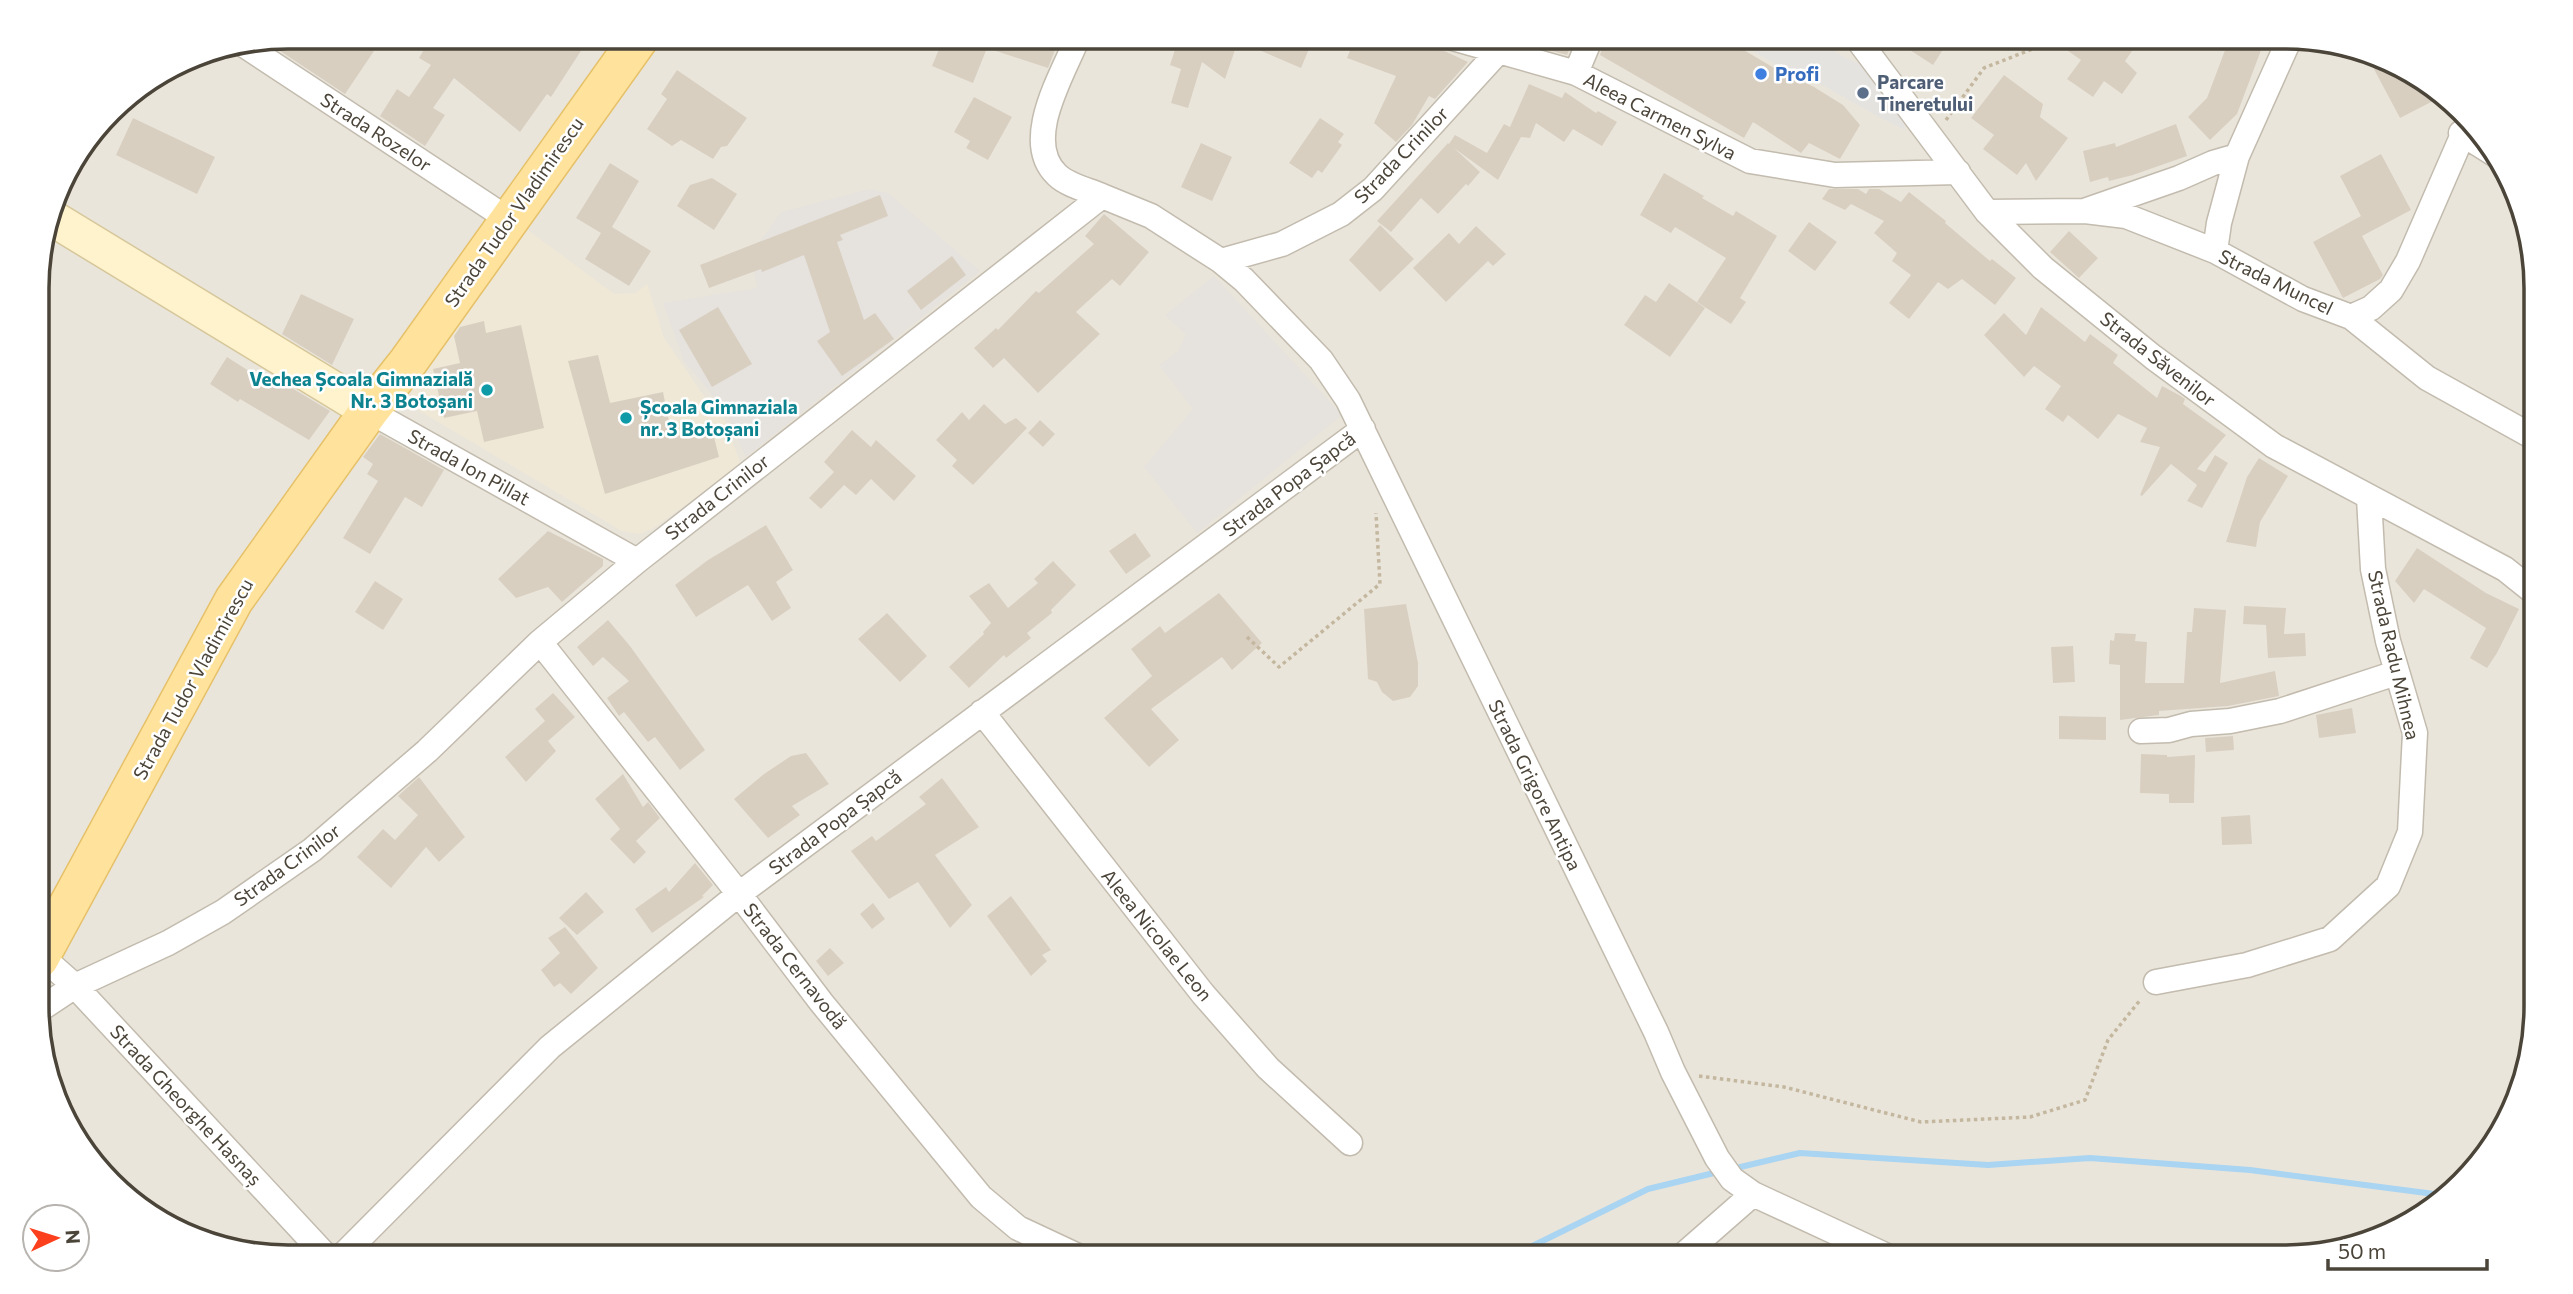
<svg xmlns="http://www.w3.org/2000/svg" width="2573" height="1294" font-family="Commissioner,sans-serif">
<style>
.residential{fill:#eae5da}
.industrial{fill:#e6e2dd}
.education{fill:#efe8d6}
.parking{fill:#e5e3e0}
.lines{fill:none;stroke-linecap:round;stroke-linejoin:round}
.stream{stroke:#a9d4f2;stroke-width:6}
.building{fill:#d8cfc1}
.street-casing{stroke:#c2bbae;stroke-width:27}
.secondary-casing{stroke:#d6c79b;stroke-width:38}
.primary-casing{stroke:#e6c16a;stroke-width:41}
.path{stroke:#c4b79f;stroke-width:3.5;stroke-dasharray:3.5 3.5;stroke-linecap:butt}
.street{stroke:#fff;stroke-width:24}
.secondary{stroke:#fff3cd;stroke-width:35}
.primary{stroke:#ffe39c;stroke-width:38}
.shop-dot{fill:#3f7fe0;stroke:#fff;stroke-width:2.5}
.service-dot{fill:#5c6f8a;stroke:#fff;stroke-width:2.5}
.culture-dot{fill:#0f9aa8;stroke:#fff;stroke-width:2.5}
.labels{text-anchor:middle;stroke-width:5;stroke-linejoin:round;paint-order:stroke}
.shop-label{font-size:19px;font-weight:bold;fill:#366cbe;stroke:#fff;text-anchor:start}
.service-label{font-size:19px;font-weight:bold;fill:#4e5e75;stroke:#fff;text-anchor:start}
.street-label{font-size:19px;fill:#4b4439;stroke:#fff}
.culture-label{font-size:19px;font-weight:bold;fill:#0d838f;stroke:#fff;text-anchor:end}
.rim{fill:none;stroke:#4b4439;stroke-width:3.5}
</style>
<rect width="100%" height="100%" fill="#f6f3ec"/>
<path class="residential" d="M288,37H2285L2396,63L2494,148L2534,256L2536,1006L2510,1117L2425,1215L2301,1257H288L177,1231L88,1159L39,1039L37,271L63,177L122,99L192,56Z"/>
<path class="industrial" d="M870,189L888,193L980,271L746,457L726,412L684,361L663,303L757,288L751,254L781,212Z
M1214,276L1342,415L1197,533L1144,467L1193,409L1159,365L1178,351L1186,335L1165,315Z"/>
<path class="education" d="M525,228L614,294L636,293L647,284L664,338L701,392L725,421L741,465L652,529L639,534L622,531L408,404L413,388L466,303Z"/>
<path class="parking" d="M1728,37H1811L1846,58L1874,70L1901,110L1905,130L1879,117L1806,76L1789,72Z"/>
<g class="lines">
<path class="stream" d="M1732,1169L1800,1153L1988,1165L2090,1158L2250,1170L2442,1195
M1510,1257L1648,1189L1718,1172"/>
</g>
<path class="building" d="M288,37H353L374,51L345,94L265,41Z
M431,37H590L551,97L547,94L520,132L454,78L433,108L445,115L425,146L380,116L397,89L409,97L431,65L419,58Z
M944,37H1031L1057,45L1048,68L987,48L973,83L932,66Z
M1179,37H1314L1301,68L1238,41L1225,79L1202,62L1188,108L1171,103L1181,69L1170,65Z
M1370,37H1415L1468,62L1435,99L1429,96L1412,125L1396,142L1374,123L1396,76L1347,58L1354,40L1367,45Z
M1513,37H1575L1567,55L1525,43L1513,39Z
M1606,37H1722L1796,81L1798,79L1814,87L1843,105L1860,125L1840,159L1809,143L1801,153L1753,122L1744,138L1600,55Z
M1918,37H1951L1933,65L1910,50Z
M2048,37H2142L2125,61L2137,73L2122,94L2104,81L2093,97L2067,79L2081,60Z
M2230,37H2266L2237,114L2210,140L2188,117L2207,98Z
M2367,56L2396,63L2437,99L2400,118Z
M677,70L747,118L727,146L721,147L713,159L681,140L672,146L647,129L667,99L661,94Z
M2004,75L2043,104L2040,117L2068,138L2036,181L2026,163L2017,175L1983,149L1994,135L1971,118Z
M1529,84L1562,98L1565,92L1596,113L1598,111L1617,122L1602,146L1573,129L1564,142L1536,123L1530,138L1521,137L1498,180L1454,148L1480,172L1468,186L1466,184L1438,214L1421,198L1391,232L1377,221L1448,143L1449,144L1455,135L1487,153L1504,124L1510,127Z
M974,97L1012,117L988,160L966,148L970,141L954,132Z
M133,118L215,157L197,194L116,155Z
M1320,118L1344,134L1338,142L1342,145L1322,173L1318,170L1312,178L1289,163Z
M2176,124L2187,156L2133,175L2109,181L2108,177L2090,182L2083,151L2115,143L2116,147Z
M1201,143L1232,157L1212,201L1181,187Z
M2381,154L2411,210L2362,236L2383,275L2380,279L2343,298L2313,242L2361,216L2340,176Z
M610,163L639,181L612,227L651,251L629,286L585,259L601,233L576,218Z
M1664,173L1704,196L1702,198L1733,216L1736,211L1777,236L1740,298L1746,302L1731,324L1697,302L1726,258L1675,227L1671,233L1640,215Z
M712,178L737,194L714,230L677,206L690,185Z
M1829,189H1858L1866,194L1869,189H1879L1901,202L1909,192L1946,221L1945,223L1990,261L1992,259L2016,278L1995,305L1962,279L1948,289L1938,282L1909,319L1889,303L1911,275L1892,261L1897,253L1874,233L1884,221L1851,204L1845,210L1822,199Z
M880,195L888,216L840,235L843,240L837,242L864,320L875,313L894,339L842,376L817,341L830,332L804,255L762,272L761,269L709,288L700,265Z
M1104,214L1149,252L1120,286L1112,279L1076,312L1100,334L1038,393L1004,358L993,368L974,348L996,328L998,330L1036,291L1039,293L1094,244L1085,236Z
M1809,222L1837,242L1815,271L1788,251Z
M1380,225L1414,259L1380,292L1349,260Z
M1476,226L1506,254L1493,266L1488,261L1446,302L1413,268L1449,233L1459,244Z
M2069,231L2098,258L2079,278L2050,252Z
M952,256L966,275L921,310L907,291Z
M1669,283L1705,308L1670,357L1624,325L1645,295L1656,302Z
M301,294L354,319L332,365L282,334Z
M718,307L752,364L712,387L679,330Z
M2041,307L2085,342L2090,334L2118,355L2113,363L2157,398L2162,386L2179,395L2185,399L2183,404L2226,435L2197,469L2205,472L2215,455L2228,463L2202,508L2187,501L2197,485L2171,464L2142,496L2140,495L2160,447L2140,442L2147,428L2118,414L2098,439L2068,415L2063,422L2045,409L2061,386L2034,366L2024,377L1984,335L2004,313L2026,335Z
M484,321L486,333L521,325L544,428L484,442L477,411L444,418L433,369L460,363L454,336L460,327Z
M598,355L610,403L663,392L672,436L713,433L719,457L605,494L568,361Z
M227,357L268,383L272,376L330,411L309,440L240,399L238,402L210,384Z
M984,404L1005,424L1016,418L1027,428L973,485L952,466L957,460L936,440L962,412L969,420Z
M1040,420L1055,434L1043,447L1028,433Z
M852,430L871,447L876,440L916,476L894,501L871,479L856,495L844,485L821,509L809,498L834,472L824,462Z
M380,434L444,470L422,507L405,497L370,554L343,538L378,481L367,474L373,464L363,457Z
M2259,458L2288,476L2260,522L2256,547L2226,542L2247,477Z
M766,525L793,570L776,582L791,608L772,621L748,585L696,617L675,585L708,560Z
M548,531L603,559V566L562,602L548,587L516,598L498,579Z
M1135,533L1151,556L1126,574L1109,551Z
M2417,548L2486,593L2519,609L2497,653L2487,668L2470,658L2486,628L2424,589L2414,603L2395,581Z
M1053,561L1076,585L1051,610L1052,613L1027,633L1031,638L1006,658L1004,655L969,688L949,667L984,634L983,632L991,623L969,596L989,583L1008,608L1038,583L1034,579Z
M375,581L403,599L383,630L355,612Z
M1219,593L1262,643L1232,670L1222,657L1151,709L1179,740L1149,767L1104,718L1152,676L1131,649L1160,626L1165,633Z
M1406,604L1418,663V686L1410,697L1393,701L1382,692L1377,682L1368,679L1364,609Z
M2244,606L2286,608L2284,634L2305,633L2306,656L2268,658L2266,625L2243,624Z
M2194,608L2226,610L2220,683L2275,671L2279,696L2228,706L2159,711V715L2120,720V665L2109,664L2110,640L2114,641L2115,633L2136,634L2135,641L2147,642L2145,683H2184L2187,632H2192Z
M887,613L927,656L900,682L858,639Z
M608,620L630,646L705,750L680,770L655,737L648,742L624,712L619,716L607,698L629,681L603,657L593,666L577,647Z
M2073,646L2075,682L2053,683L2051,647Z
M553,693L575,717L548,741L556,751L526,782L505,757L545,721L535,709Z
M2352,708L2356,733L2319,738L2316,715Z
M2059,716L2106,717V740L2059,739Z
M2233,736L2234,750L2206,752L2205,738Z
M806,753L829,784L792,806L800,815L768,838L734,799L764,774L791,756Z
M2141,754L2167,755V757L2195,755L2194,803H2169V794L2140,793Z
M623,774L643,807L648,802L660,818L636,841L646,852L634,864L610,839L620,829L595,799Z
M419,777L465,837L439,862L426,847L391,888L357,857L383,829L395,840L418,815L398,796Z
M942,778L979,827L935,855L972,905L950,928L918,882L889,899L851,851L872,836L876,841L926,804L919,797Z
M2250,815L2252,844L2222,845L2221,817Z
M695,863L713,885L702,896L704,897L652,933L635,909L666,887L669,892Z
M586,892L604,912L577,935L559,918Z
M1011,896L1051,950L1042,955L1047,961L1031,976L987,916Z
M873,903L885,919L872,929L860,914Z
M565,927L598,968L571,994L560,983L554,987L541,970L560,953L548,938Z
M830,948L844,963L828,976L816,961Z"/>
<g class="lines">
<g class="street-casing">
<path id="street" d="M1078,37C1063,74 1021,141 1057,175C1067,185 1088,190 1102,196
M1449,37L1576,73L1750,161L1835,175L1958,172
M1856,37L1987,212L2043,268L2153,357L2274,446L2505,569L2535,593
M244,45L508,219
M1576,73L1591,37
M2461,133L2496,155
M2087,210L2179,178L2213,163L2237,156L2290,38
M1987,212L2085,211L2126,216L2215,251L2303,299L2351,317L2427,378L2535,438
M2215,251L2219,223L2237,156
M1221,261L1244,280L1321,360L1348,400L1656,1032L1673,1072L1717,1158L1732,1179L1753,1194L1889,1257
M2351,317L2371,308L2391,290L2408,261L2467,125
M369,411L637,561
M540,642L739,894L821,1002L981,1197L1018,1228L1080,1257
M982,712L1203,994L1268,1068L1350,1143
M2141,731L2169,730L2191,724L2230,721L2280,711L2396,673
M41,956L75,986L327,1257
M2156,982L2247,965L2330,939L2388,886L2410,832L2415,733L2388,641L2373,569L2369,498
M39,1010L75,986L168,943L223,912L312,850L427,751L540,642L637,561L1102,196L1151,216L1221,261L1282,244L1341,214L1373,189L1498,52
M341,1257L550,1047L739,894L1363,429
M1681,1257L1753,1194"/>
</g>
<g class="secondary-casing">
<path id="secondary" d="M52,218L369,411"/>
</g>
<g class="primary-casing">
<path id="primary" d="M39,959L234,600L369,411L408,362L640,37"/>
</g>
<path class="path" d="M1946,120L1984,68L2063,37
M1247,637L1279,667L1380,584L1376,513
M1699,1076L1784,1087L1921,1122L2030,1117L2085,1100L2108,1040L2141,999"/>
<use href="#street" class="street"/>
<use href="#secondary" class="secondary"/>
<use href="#primary" class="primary"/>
</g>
<circle class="shop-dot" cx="1761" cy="74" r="7"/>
<circle class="service-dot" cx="1863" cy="93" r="7"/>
<g class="culture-dot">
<circle cx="487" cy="390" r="7"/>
<circle cx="626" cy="418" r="7"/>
</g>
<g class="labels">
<g class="shop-label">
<text x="1775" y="81">Profi</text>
</g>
<g class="service-label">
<text x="1877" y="89">Parcare<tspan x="1877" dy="22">Tineretului</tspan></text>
</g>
<g class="street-label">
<text transform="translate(1660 116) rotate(27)" y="7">Aleea Carmen Sylva</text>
<text transform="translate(376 132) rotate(33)" y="7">Strada Rozelor</text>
<text transform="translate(1401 155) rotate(-46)" y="7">Strada Crinilor</text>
<text transform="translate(514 212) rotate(-55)" y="7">Strada Tudor Vladimirescu</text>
<text transform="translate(2276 282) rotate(26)" y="7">Strada Muncel</text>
<text transform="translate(2158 359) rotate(38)" y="7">Strada Săvenilor</text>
<text transform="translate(469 467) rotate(29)" y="7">Strada Ion Pillat</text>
<text transform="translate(1289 484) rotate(-37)" y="7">Strada Popa Șapcă</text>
<text transform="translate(717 497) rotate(-38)" y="7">Strada Crinilor</text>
<text transform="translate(2394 655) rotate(77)" y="7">Strada Radu Mihnea</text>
<text transform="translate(193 679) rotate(-61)" y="7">Strada Tudor Vladimirescu</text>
<text transform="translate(1535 785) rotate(64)" y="7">Strada Grigore Antipa</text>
<text transform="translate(835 822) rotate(-37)" y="7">Strada Popa Șapcă</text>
<text transform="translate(287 865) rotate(-36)" y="7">Strada Crinilor</text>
<text transform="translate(1157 935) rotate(51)" y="7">Aleea Nicolae Leon</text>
<text transform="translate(795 966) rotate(52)" y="7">Strada Cernavodă</text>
<text transform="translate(186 1105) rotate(47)" y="7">Strada Gheorghe Hasnaș</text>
</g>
<g class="culture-label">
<text x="473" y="386">Vechea Școala Gimnazială<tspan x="473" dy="22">Nr. 3 Botoșani</tspan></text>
<text x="640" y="414" text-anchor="start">Școala Gimnaziala<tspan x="640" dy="22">nr. 3 Botoșani</tspan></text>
</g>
</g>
<path d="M0 0H2573V1294H0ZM288 49H2285A239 239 0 0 1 2524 288V1006A239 239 0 0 1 2285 1245H288A239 239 0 0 1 49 1006V288A239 239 0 0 1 288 49Z" fill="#fff" fill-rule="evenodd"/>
<path class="rim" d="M288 49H2285A239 239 0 0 1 2524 288V1006A239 239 0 0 1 2285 1245H288A239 239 0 0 1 49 1006V288A239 239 0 0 1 288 49Z"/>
<g transform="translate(56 1238) rotate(86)"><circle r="33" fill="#ffffff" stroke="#b7b4b0" stroke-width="2"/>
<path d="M0-5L12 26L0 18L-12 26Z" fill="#fc3f1d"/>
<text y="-10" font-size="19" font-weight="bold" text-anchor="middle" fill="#4b4439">N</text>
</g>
<path d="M2328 1259v10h159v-10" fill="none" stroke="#4b4439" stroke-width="3.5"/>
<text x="2338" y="1259" font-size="21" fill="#4b4439" stroke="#ffffff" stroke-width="5" paint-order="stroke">50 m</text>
</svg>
